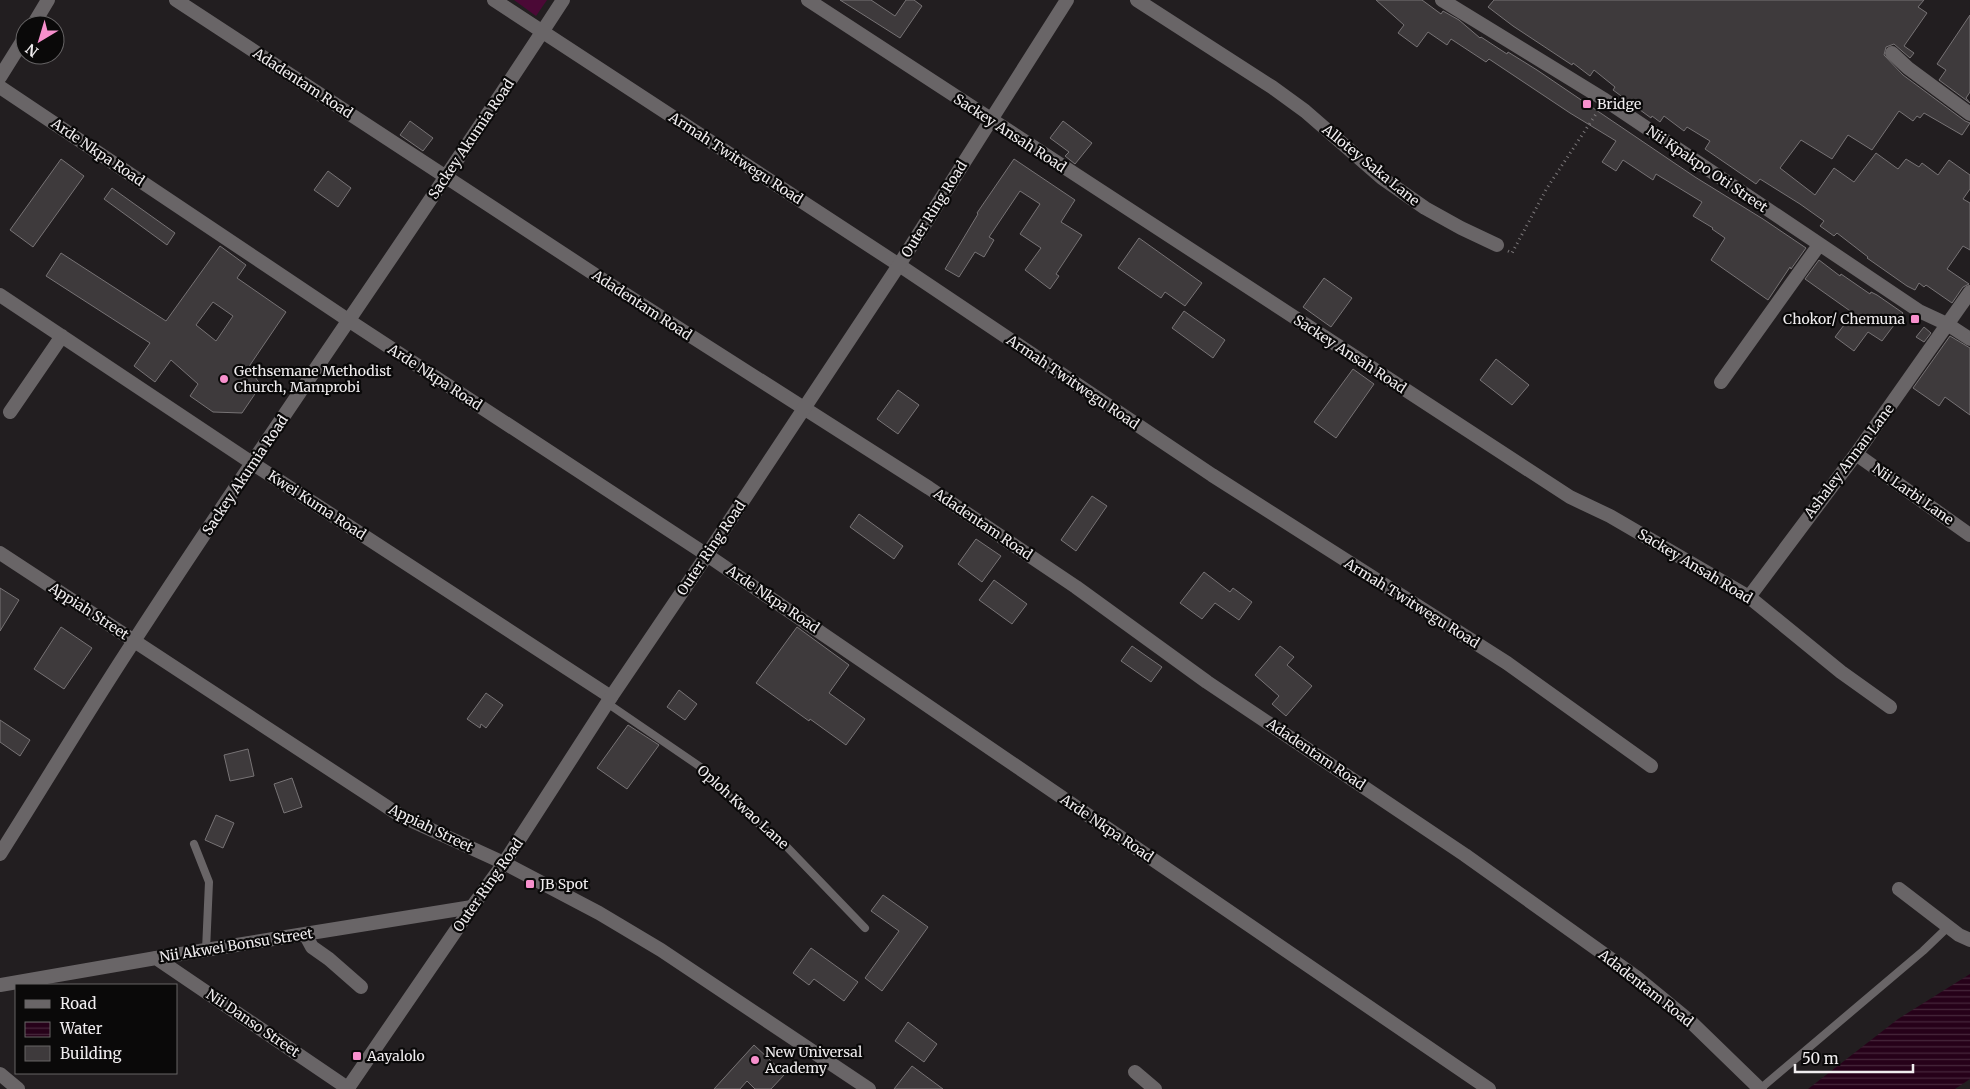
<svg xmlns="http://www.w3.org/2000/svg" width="1970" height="1089" font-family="Merriweather,serif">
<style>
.pitch{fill:#4b0936}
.water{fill:url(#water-rules)}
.building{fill:#3e3a3c;stroke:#777375;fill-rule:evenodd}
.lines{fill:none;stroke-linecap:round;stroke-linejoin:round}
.path{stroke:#7e7a7c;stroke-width:3;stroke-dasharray:1 4;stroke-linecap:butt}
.service{stroke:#696567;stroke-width:8}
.minor{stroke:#696567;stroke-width:14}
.tertiary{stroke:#696567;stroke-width:14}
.poi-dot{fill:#f790cd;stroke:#0a0909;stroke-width:2}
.labels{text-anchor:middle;stroke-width:4.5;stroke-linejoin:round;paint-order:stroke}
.street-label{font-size:14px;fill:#f0edef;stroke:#0a0909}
.poi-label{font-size:14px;fill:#f0edef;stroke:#0a0909;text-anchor:start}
</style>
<defs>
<pattern id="water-rules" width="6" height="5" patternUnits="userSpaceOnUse" patternTransform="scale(1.25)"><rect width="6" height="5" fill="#260119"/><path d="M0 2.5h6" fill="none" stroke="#46263b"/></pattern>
</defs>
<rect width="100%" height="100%" fill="#221e20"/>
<path class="pitch" d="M514,0H547L536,16Z"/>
<path class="water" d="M1970,974V1079L1955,1089H1808L1898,1019Z"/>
<path class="building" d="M840,0H871L895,16L906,0H914L922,6L900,38Z
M1376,0H1422L1441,14L1443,11L1459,20L1480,38L1481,37L1507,54L1508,52L1537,70L1695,177L1763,219L1806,248L1791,269L1790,267L1768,300L1711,260L1725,238L1712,229L1713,228L1693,216L1702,202L1656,174L1653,180L1623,160L1616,171L1602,162L1616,141L1570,113L1489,59L1486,62L1451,39L1447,45L1428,32L1417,47L1398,33L1404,25Z
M1494,0H1924L1918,7L1927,13L1904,46L1914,53L1910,58L1894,44L1886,47L1884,55L1903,75L1965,121L1970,123L1962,135L1924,113L1920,118L1917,116L1913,121L1899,111L1872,150L1848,135L1832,159L1801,140L1780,168L1815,195L1834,168L1854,182L1876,153L1898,169L1906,159L1919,167L1922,163L1938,175L1949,160L1970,175V189L1963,199L1970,203V250L1963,246L1947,269L1969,284L1963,287L1952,303L1926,285L1924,287L1919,283L1915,290L1907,286L1867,258L1868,257L1837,233L1834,236L1820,226L1824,221L1800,204L1760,179L1756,184L1705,149L1710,141L1687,127L1684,131L1664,116L1660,122L1652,116L1651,118L1613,90L1615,87L1594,70L1590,76L1573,63L1572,65L1513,26L1488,7Z
M1970,15V92L1966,98L1970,103L1939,80L1946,70L1937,64Z
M410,121L433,138L423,151L400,135Z
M1063,121L1092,143L1075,164L1065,156L1069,152L1050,138Z
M61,159L84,176L33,247L10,230Z
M1014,159L1075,200L1061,222L1082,235L1056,274L1059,276L1050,289L1025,270L1041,248L1020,234L1040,204L1020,191L989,237L994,240L984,257L975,252L959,277L945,269L978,214L977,213Z
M328,171L351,188L338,207L314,190Z
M112,188L175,233L167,245L104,199Z
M1139,238L1202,283L1185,306L1165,292L1161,298L1118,268Z
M220,246L246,265L237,278L286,312L248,368L261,385L242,413L213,412L190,396L198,384L171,360L155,382L134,366L150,343L46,276L61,253L166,321ZM213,302L233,316L216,341L196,325Z
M1819,260L1840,276L1841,274L1870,294L1871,292L1877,295L1903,313L1882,341L1868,332L1854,351L1835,337L1853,313L1805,279Z
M1324,278L1352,298L1331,327L1303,307Z
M1184,311L1225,340L1213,358L1172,328Z
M1924,327L1931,333L1924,342L1916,337Z
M1950,336L1970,348V415L1945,397L1939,406L1913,388Z
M1496,359L1529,385L1512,405L1480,380Z
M1353,369L1374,384L1336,438L1314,422Z
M898,390L919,405L898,434L877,419Z
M1092,496L1107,506L1076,551L1061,540Z
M859,514L903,546L894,559L850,527Z
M976,539L1001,556L982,582L958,564Z
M1204,572L1230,592L1233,588L1252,602L1239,620L1215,603L1202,619L1180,603Z
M994,580L1027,604L1012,624L979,600Z
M0,588L19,600L0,631Z
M61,627L92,648L64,689L34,669Z
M797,627L849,665L829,693L865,719L846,745L810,719L809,721L756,683Z
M1132,646L1162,667L1151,682L1121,661Z
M1280,646L1294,657L1287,665L1312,686L1286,716L1272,704L1279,696L1255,675Z
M679,690L697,704L685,720L667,707Z
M486,693L503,705L486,728L481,724L480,728L467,719Z
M0,720L30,740L20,756L0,742Z
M628,725L659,745L627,789L597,768Z
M248,749L254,776L230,781L224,755Z
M292,778L302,807L284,813L274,784Z
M216,815L234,823L223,848L205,840Z
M883,895L928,927L882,991L865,978L899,931L871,911Z
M811,948L858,982L844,1001L814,979L809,985L793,973Z
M908,1022L937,1044L924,1062L895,1041Z
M754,1045L785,1074L771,1089H755L747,1081L740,1089H714Z
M912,1066L943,1089H894Z"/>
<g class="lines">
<path class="path" d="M1508,251L1512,253L1547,188L1598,111"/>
<path class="service" d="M607,703L702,768L743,811L786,846L865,928
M194,844L209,882L206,950
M1760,1089L1923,951L1948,927"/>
<path class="minor" d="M176,0L600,278L929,488L1076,587L1207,682L1465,855L1636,977L1692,1023L1760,1089
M494,0L899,265L1212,475L1507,663L1651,766
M808,0L1570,497L1610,516L1749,597L1841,672L1890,707
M1137,0L1272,87L1305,111L1382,178L1425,208L1461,228L1497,245
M1442,0L1605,100L1919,311L1947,324L1970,339
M33,25L48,0
M1892,53L1908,68L1970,114
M0,77L25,37
M0,87L348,320L707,555L1489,1089
M0,295L252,463L611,697
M1721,382L1819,245
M10,412L62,336
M1856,454L1970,535
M0,553L401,816L504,863L599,913L661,950L869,1089
M1749,597L1856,454L1970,292
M0,854C45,783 88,711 134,641C274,425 423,216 563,0
M1899,889L1959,935L1970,940
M305,934L312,947L329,959L361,987
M156,958L472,907
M1135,1072L1155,1089
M0,1074L18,1089"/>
<path class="tertiary" d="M0,985L156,958L349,1089
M348,1088L472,907L504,863L611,697L707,555L899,265L1067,0"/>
</g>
<g class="poi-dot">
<rect x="1582" y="99" width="10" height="10" rx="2.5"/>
<rect x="1910" y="314" width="10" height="10" rx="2.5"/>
<circle cx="224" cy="379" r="5"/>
<rect x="525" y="879" width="10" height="10" rx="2.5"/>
<rect x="352" y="1051" width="10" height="10" rx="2.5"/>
<circle cx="755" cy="1060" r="5"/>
</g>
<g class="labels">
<g class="street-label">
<text transform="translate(303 83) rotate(33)" y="5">Adadentam Road</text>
<text transform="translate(1010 133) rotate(33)" y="5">Sackey Ansah Road</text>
<text transform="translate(471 139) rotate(-56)" y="5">Sackey Akumia Road</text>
<text transform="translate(98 152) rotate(34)" y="5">Arde Nkpa Road</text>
<text transform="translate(736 158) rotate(33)" y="5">Armah Twitwegu Road</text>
<text transform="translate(1371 165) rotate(39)" y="5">Allotey Saka Lane</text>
<text transform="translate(1707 169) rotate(34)" y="5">Nii Kpakpo Oti Street</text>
<text transform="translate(934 209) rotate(-58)" y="5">Outer Ring Road</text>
<text transform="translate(642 305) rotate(33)" y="5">Adadentam Road</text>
<text transform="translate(1350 354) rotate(33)" y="5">Sackey Ansah Road</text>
<text transform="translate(435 377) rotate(33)" y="5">Arde Nkpa Road</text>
<text transform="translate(1073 382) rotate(34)" y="5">Armah Twitwegu Road</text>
<text transform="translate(1849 461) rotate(-53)" y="5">Ashaley Annan Lane</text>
<text transform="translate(245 475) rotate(-56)" y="5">Sackey Akumia Road</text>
<text transform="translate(1913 494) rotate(35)" y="5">Nii Larbi Lane</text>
<text transform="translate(317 505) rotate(33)" y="5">Kwei Kuma Road</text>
<text transform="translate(983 524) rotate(34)" y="5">Adadentam Road</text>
<text transform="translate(711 548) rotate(-56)" y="5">Outer Ring Road</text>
<text transform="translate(1695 566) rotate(31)" y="5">Sackey Ansah Road</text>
<text transform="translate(773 599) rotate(34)" y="5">Arde Nkpa Road</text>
<text transform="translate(1412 603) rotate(32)" y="5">Armah Twitwegu Road</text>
<text transform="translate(89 611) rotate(33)" y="5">Appiah Street</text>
<text transform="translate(1316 754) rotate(34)" y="5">Adadentam Road</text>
<text transform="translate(743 807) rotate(42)" y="5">Oploh Kwao Lane</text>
<text transform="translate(431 828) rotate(26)" y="5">Appiah Street</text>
<text transform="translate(1107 828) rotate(34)" y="5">Arde Nkpa Road</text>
<text transform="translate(488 885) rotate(-55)" y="5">Outer Ring Road</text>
<text transform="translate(236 945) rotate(-9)" y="5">Nii Akwei Bonsu Street</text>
<text transform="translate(1646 988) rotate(38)" y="5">Adadentam Road</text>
<text transform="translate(253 1023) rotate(34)" y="5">Nii Danso Street</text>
</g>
<g class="poi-label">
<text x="1597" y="109">Bridge</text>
<text x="1905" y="324" text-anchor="end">Chokor/ Chemuna</text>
<text x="234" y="376">Gethsemane Methodist<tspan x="234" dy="16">Church, Mamprobi</tspan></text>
<text x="540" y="889">JB Spot</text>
<text x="765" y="1057">New Universal<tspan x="765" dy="16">Academy</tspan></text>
<text x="367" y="1061">Aayalolo</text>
</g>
</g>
<rect x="15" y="984" width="162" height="90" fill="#0a0909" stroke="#666465"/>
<rect x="25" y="1000" width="25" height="8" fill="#696567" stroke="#666465"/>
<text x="60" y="1009" font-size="15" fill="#f0edef">Road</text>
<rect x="25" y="1022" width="25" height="15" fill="url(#water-rules)" stroke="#666465"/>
<text x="60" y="1034" font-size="15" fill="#f0edef">Water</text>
<rect x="25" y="1046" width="25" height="15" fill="#3e3a3c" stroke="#666465"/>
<text x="60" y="1059" font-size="15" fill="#f0edef">Building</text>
<g transform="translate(40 40) rotate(218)"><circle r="24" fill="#0a0909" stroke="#666465"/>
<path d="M0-4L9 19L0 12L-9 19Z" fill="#f790cd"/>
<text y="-8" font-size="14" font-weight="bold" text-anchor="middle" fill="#f0edef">N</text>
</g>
<path d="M1795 1064v8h118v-8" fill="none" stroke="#f0edef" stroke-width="2.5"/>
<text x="1802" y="1064" font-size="15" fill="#f0edef" stroke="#0a0909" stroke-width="4" paint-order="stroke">50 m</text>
</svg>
